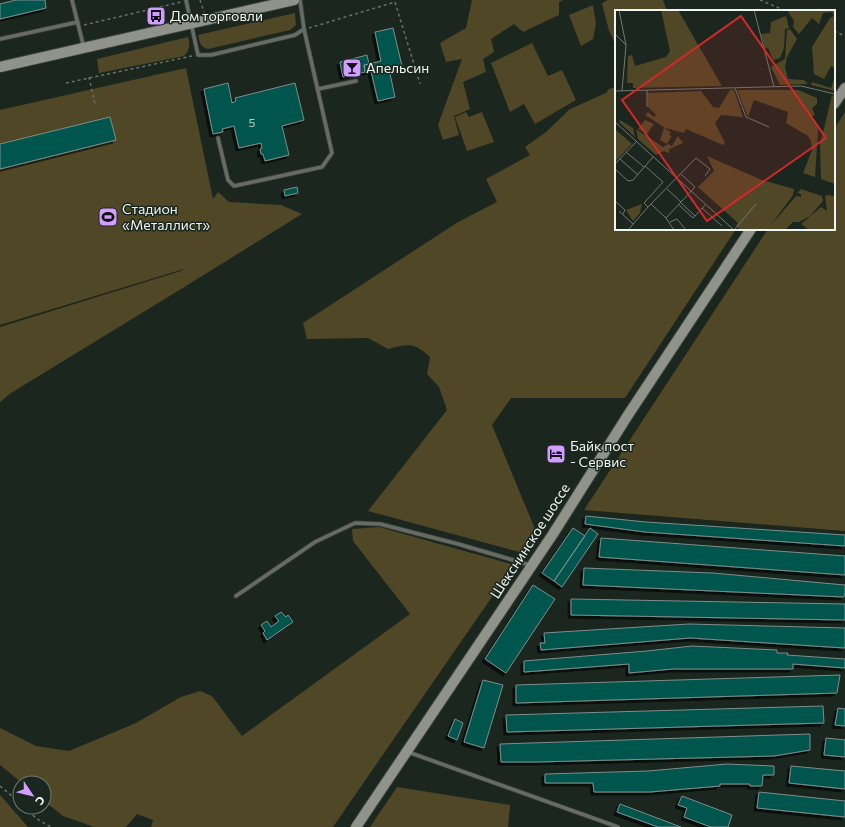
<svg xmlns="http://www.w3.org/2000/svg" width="845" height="827" font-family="Commissioner,sans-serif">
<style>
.green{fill:#504726}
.building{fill:#03544d;stroke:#7d8e8c;filter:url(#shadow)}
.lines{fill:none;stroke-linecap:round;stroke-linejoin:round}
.lane-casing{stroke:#39433c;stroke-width:5}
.secondary-casing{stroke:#39433c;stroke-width:12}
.path{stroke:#67716a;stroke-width:1.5;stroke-dasharray:3 3;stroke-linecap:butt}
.lane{stroke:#686a64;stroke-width:3.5}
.secondary{stroke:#8f938a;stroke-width:10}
.labels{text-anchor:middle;stroke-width:3;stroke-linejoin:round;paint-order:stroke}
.number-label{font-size:12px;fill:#b4cec8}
.poi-label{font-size:14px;fill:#eff6f1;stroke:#1b261f;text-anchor:start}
.street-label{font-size:14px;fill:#eff6f1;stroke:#1b261f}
.inset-road{fill:none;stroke:#707973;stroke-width:1}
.view{fill:#d62828;fill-opacity:0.15;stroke:#d62828;stroke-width:2}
.inset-edge{fill:none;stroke:#eff6f1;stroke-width:2}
</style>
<defs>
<filter id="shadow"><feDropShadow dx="-3" dy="3" stdDeviation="0" flood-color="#0009"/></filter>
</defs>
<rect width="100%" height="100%" fill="#1b261f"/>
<path class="green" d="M472,0H563L559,2V15L523,32L514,24L491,39L494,52L483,59L486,72L463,82L470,109L454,116L459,135L443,140L438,125L462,59L446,62L440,43L466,28Z
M608,0H663L667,11H616V45L609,31L602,3Z
M593,5L596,24L593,39L581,46L569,15Z
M295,13L296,25L290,30L208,49C200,47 200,43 198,35Z
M188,37C190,45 190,50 184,56L99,73L97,59Z
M532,43L548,76L562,70L576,100L535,124L524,104L510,112L491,63Z
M186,68L213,199L218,192L229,202L281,205L302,214L186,286L11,393L0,402V327L181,271L184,269L0,325V110Z
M616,87V229H736L625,398H511L492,425L537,534L523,553L368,511L447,410L439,387L427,374L430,357C414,342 409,344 388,349L368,338L307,339L303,323L458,222L497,202L486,179L530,155L525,147L546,132L570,109L606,93L609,89Z
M466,112L469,117L482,112L494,142L467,151L455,117Z
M845,112V531L584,510L768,229H834V129Z
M379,527L514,565L333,827H151L153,820L137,814L126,827H94L63,816L44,801V783H22L0,765V728L36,746L69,751L136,723L181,697L200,691L212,696L242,736L410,614L353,541L352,529Z
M397,787L510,805L508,827H370Z
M0,795L28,827H0Z"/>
<path class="building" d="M16,0H45L46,8L0,19V4Z
M393,28L402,66L389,69L395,97L378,101L371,71L365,72L364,65L381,61L375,32Z
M367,55L369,64L364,65L365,72L343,77L340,62Z
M228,83L232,103L236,101L235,98L295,83L304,120L282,126L289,155L265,161L263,154H261L260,149L262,148L261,143L239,148L234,126L222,129L223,132L213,134L204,89Z
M110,117L116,140L0,169V144Z
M297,187L298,193L285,196L284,190Z
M586,516L646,522L845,535V546L645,532L585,524Z
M573,528L585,536L554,581L542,573Z
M590,528L598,534L562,587L554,581Z
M601,538L845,556V575L599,557Z
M584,568L713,573L845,585V593L844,597L583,585Z
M533,585L555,599L506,673L485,659Z
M571,599L845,604V620L571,615Z
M281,612L286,617L288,615L293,622L267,640L263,633L265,631L261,625L267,621L271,627L279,621L275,616Z
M689,624L845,628V648L690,638L541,650L540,643H545L544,633Z
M692,646L777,650V653H788L787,655L845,659V668L793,664V669H673L629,673V664L524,672V661L647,651Z
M840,675L837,693L516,703V685Z
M483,680L503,685L484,748L464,742Z
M823,706L824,723L507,732L506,715Z
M838,708L845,709V726L835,725Z
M455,719L463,723L457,740L448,736Z
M810,734V750L774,756L536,762H501L500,744Z
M826,738L845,740V757L824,755Z
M727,764L774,766V775H763L762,786H750V784H720V786L650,792H594L593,783H545V774L648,771Z
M791,766L845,771V789L789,783Z
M759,792L845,801V817L757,808Z
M682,796L732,815L728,827H711L684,817L687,808L678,805Z
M620,804L681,827H658L617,812Z"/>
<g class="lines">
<g class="lane-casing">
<path id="lane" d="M72,0L84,48
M186,0L198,55H211L295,35L304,29
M0,39L78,22
M318,89L356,81
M218,138L228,180L234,186L322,167L332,153L304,29L300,0
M236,596L315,542L355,523L380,524L458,544L530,565
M408,752L618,827"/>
</g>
<g class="secondary-casing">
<path id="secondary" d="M0,67L294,0
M834,104L845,88
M356,827L553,534L628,415L751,229"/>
</g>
<path class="path" d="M200,0L204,12
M760,0L786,11
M84,25L181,2
M309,28L395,2L420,84
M834,31L845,36
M89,77L95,104
M66,83L192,56
M0,786L20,803
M24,807L37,819L51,827"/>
<use href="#lane" class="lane"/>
<use href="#secondary" class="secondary"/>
</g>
<defs>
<g id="bus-square" transform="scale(1)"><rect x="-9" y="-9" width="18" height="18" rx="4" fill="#d19dfe" stroke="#1b261f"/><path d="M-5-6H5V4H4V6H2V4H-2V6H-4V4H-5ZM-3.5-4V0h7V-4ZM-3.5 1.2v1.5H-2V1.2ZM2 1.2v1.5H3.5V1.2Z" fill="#111"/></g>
<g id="bar-square" transform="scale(1)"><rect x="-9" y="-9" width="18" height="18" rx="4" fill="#d19dfe" stroke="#1b261f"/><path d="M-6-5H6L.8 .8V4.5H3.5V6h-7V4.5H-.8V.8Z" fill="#111"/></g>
<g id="stadium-square" transform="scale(1)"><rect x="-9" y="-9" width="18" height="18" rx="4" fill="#d19dfe" stroke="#1b261f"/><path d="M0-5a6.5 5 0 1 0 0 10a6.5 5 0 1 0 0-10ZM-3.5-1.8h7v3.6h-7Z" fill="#111"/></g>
<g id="hotel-square" transform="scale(1)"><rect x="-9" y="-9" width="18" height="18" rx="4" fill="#d19dfe" stroke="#1b261f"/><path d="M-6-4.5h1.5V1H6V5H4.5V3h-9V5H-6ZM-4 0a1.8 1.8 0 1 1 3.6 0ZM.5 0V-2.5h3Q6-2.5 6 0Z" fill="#111"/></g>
</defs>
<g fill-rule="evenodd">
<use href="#bus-square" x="156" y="16"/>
<use href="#bar-square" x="352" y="68"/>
<use href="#stadium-square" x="108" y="217"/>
<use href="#hotel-square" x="556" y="454"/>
</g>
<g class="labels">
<g class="number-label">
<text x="252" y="127">5</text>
</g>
<g class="poi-label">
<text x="170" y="21">Дом торговли</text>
<text x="366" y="73">Апельсин</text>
<text x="122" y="214">Стадион<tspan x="122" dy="16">«Металлист»</tspan></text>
<text x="570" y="451">Байк пост<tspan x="570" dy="16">- Сервис</tspan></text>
</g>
<g class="street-label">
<text transform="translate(530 541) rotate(-57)" y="5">Шекснинское шоссе</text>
</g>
</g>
<g transform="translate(615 10)">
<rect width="220" height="220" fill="#1b261f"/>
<path d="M46,0H63L107,76L18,78V73H12L13,46L17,45L20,56L51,47L55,41ZM172,0H220V58L216,56L209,69L199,64L197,37L215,8L219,6L217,2L208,3L204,14L197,8L184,24L178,17L179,11ZM171,6L174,18L170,19L169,38L165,48L158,50L153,38L150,39L146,24L155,23L156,12ZM175,19L182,29L172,47L170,57L173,69L189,70L193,74L165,75L156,57L170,49L172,20ZM220,66V81L196,75L197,72L216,78ZM115,80H119L128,107L106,105L100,113L110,133L108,135L71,119L69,123L50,118L30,105L33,102L39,107L41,105L33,97L32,83L86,81L98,97L104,98ZM122,80H183L202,88V94L197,98L200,105L195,107L200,110L203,120L200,167L188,163L197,140L196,131L193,126L171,113L173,102L139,90L133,107ZM217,85L220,86V174L206,169L205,135ZM5,110L18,118L20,127L4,112ZM30,110L39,114L32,124L23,119ZM49,118L56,122L54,125L57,126L52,134L45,130ZM0,119L17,134L0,152ZM21,119L48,137L53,134L57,136L63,126L68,133L54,139V143L49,141L41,145L23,129ZM92,146L147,170L179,179L178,185L156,215L181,186L186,187V184L182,183L186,179L207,186L208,191L195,206L184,212H178L170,220H125L121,216L123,213L83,177L99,161ZM214,185L220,187V220H194L186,214L206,197L212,201L210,186ZM27,194L25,203L18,211L11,200Z" fill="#504726"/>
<path class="inset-road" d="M4,0L11,35M139,0L159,77M0,24L11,35L7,81M120,78L131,107L154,117M32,80V97M0,81L186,76L220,84M0,112L119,220L141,194M11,142L29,157M5,149L23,165M0,154L22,131M0,159L13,171L18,170L38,147M52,179L66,192M0,191L10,200L8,204M66,193L80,206L90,195M36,194L51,208L80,177L66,164M64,195L78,208L80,206M33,197L81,148L95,159L90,166M87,198L107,216M4,201L18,214M51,208L59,220M55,212L62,209L71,220M13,220L33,197L29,193L48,172L30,156"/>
<path class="view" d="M126,6L211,128L92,211L7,90Z"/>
<rect width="220" height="220" class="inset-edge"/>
</g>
<g transform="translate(32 795) rotate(125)"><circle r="19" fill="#1b261f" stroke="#707973"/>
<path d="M0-3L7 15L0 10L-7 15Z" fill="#d19dfe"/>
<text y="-6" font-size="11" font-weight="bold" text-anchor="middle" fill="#eff6f1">С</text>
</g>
</svg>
